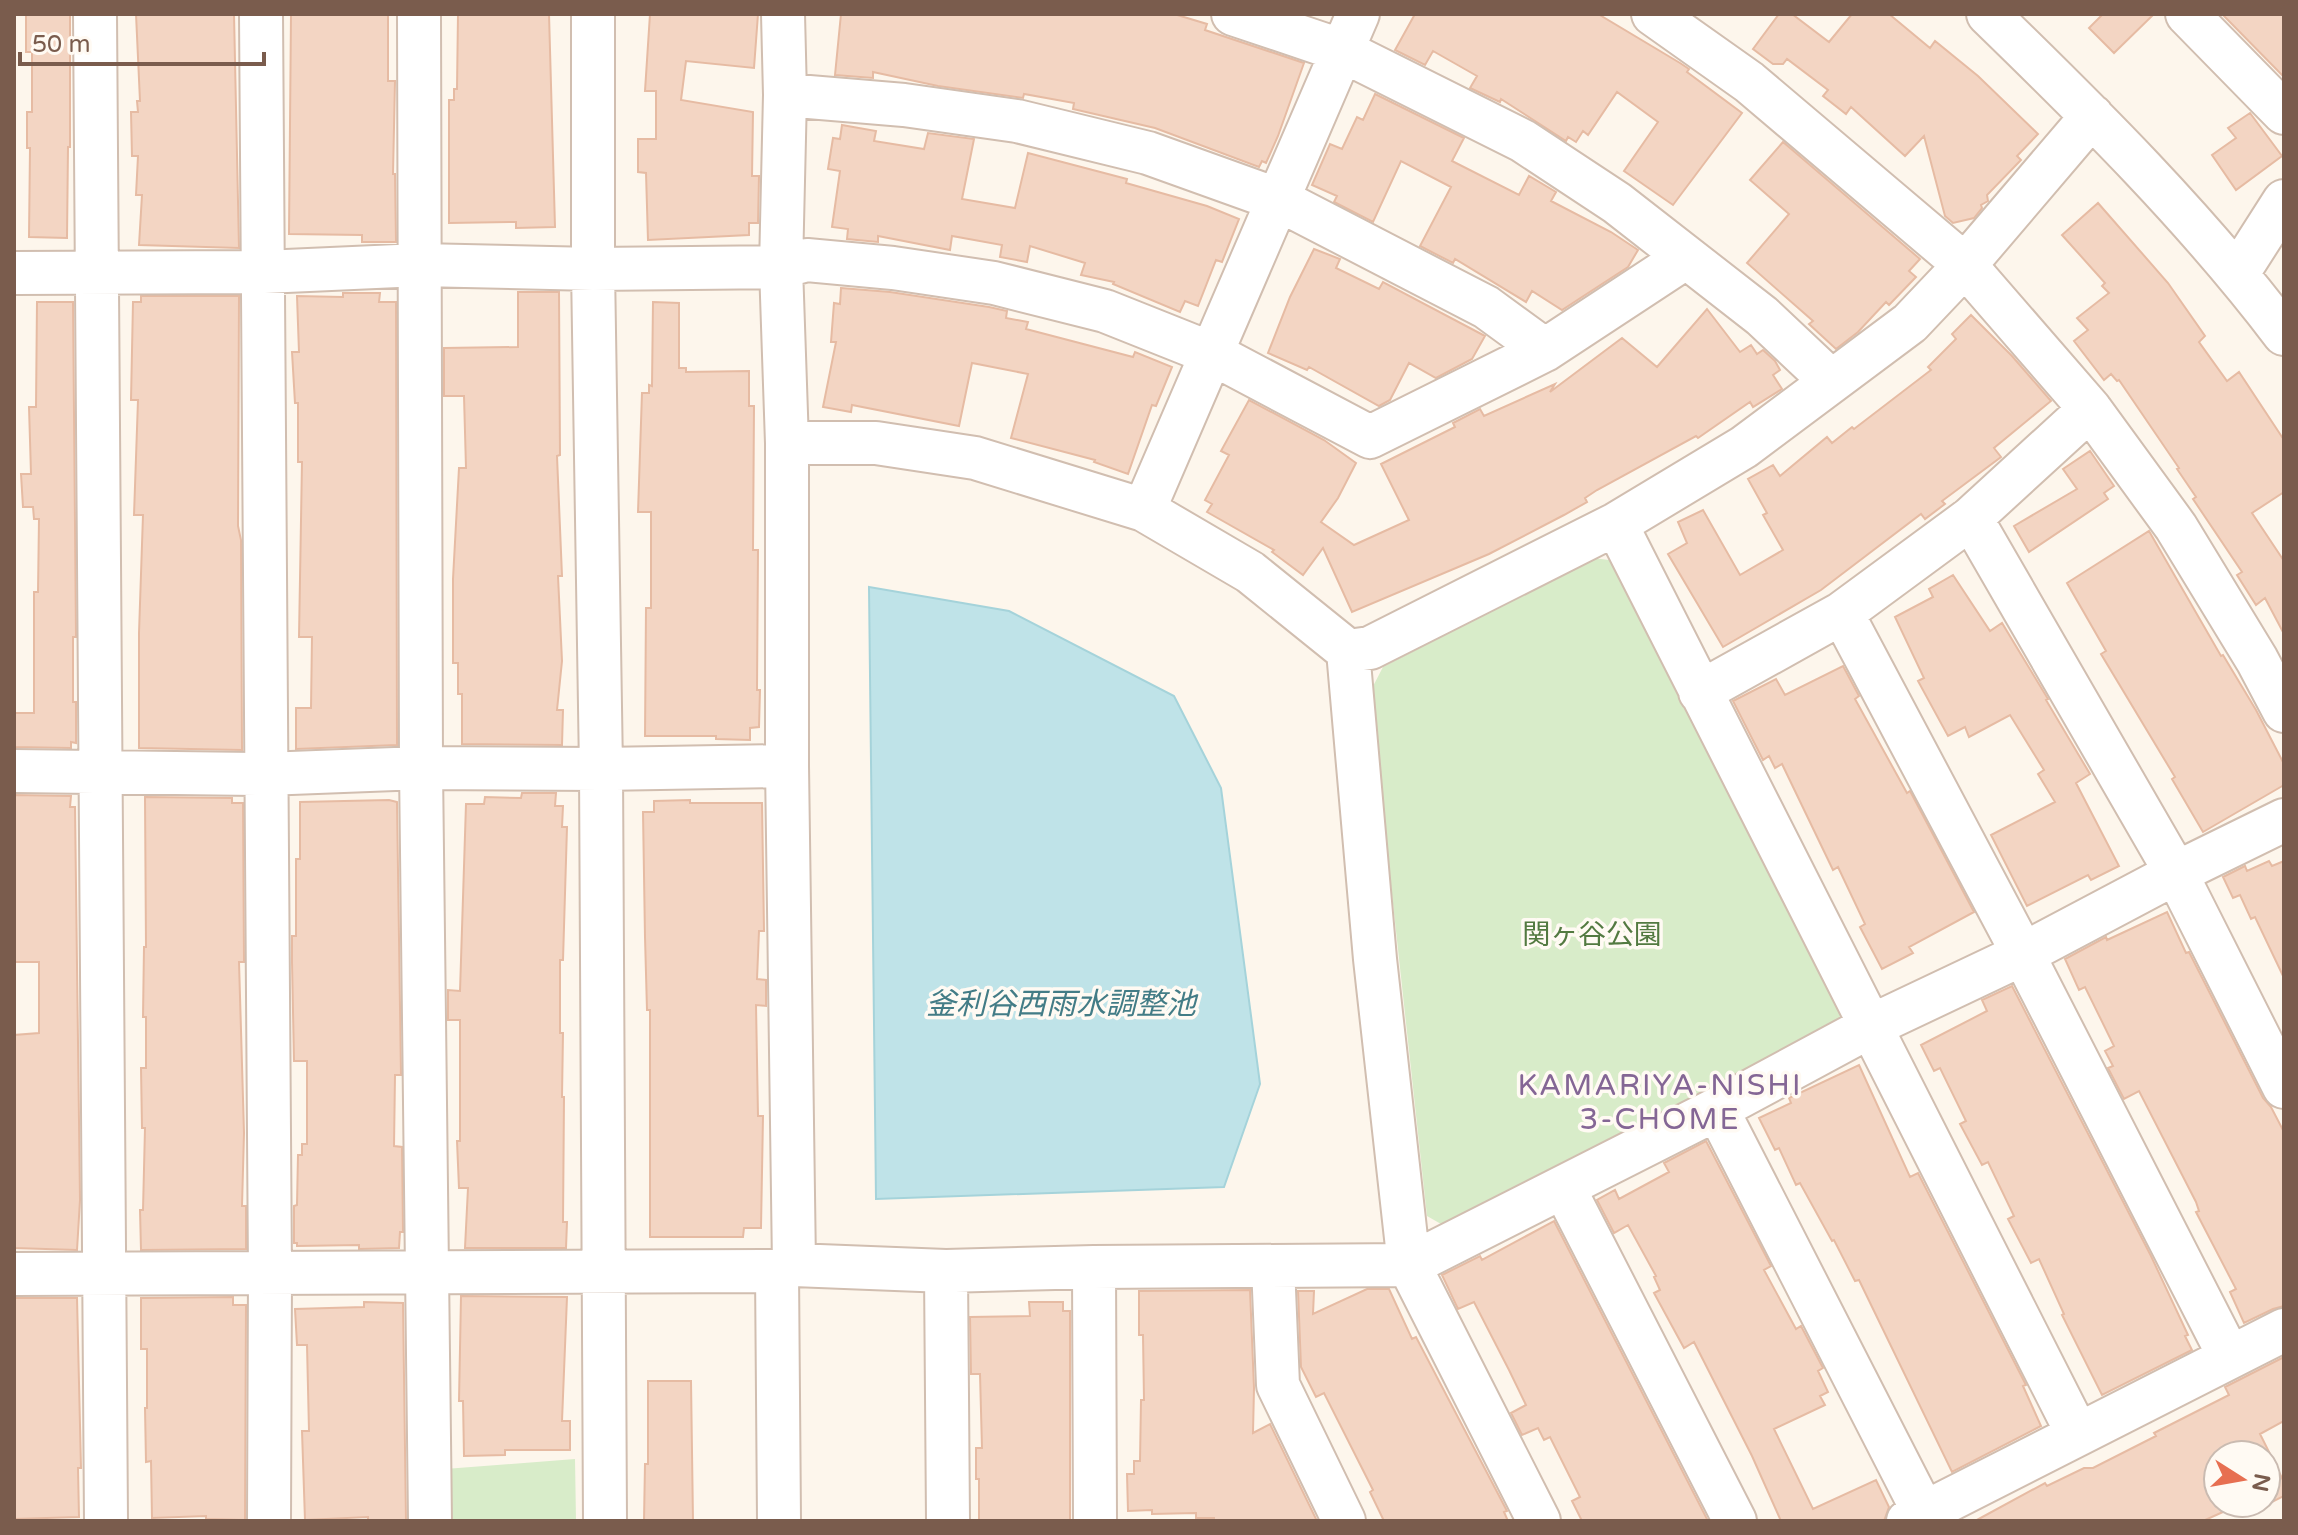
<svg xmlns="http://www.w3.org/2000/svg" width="2298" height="1535" font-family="'Varela Round','Noto Sans JP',sans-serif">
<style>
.green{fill:#d8ecc9}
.water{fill:#bfe3e8;stroke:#a5d3da;stroke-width:2}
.building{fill:#f3d5c3;stroke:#e6bba3;stroke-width:2}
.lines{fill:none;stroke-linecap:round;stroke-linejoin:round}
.minor-casing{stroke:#d1beb0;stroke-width:46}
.minor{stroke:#fff;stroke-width:42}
.labels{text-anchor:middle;stroke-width:7;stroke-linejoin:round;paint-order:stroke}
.park-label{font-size:28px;fill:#537a41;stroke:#fffaf3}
.water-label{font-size:30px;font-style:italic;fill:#437c86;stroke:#fffaf3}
.neighbourhood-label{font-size:30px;letter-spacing:2px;fill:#846695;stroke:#fffaf3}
</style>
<rect width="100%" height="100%" fill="#fdf6ec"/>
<path class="green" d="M1593,558L1617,561L1848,1003L1838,1030L1441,1224L1427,1216L1370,692L1383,667Z
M575,1459L576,1521H445V1469Z"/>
<path class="water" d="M869,587L1009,611L1174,696L1221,788L1260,1084L1224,1187L876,1199Z"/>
<path class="building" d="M26,14H70V147H68L67,238L29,237L30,148H27V112H32V52H26Z
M136,14H234L239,248L139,245L142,195H136L138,156H132L131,112H138L137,101H140Z
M291,14H388V81H395L393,174H395L396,242H362V235L289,234Z
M458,14H549L555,227L516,228V222L449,223V100H454V89H457Z
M650,14H758L754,68L686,61L681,100L753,112L752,176H759L758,223H749V235L648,240L646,173L638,172V139H656V91H645Z
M841,14H1174L1207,24L1205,30L1304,63L1278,136L1266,163L1262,161L1259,167L1155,128L1073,109L1074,103L1024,94L1023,98L938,86L873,72V78L835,75Z
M1415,14H1598L1680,63L1689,69L1687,72L1742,113L1673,205L1624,171L1658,122L1617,92L1588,135L1583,131L1576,142L1568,137L1566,141L1501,99L1500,102L1470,88L1477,76L1433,51L1425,65L1395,50Z
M1779,14H1792L1829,42L1852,14H1889L1930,48L1935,41L1978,76L2038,134L2017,156L2021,160L1987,195L1988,201L1981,205L1982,208L1974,218L1953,223L1945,216L1924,136L1905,156L1851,107L1846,114L1823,96L1828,90L1787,59L1783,64H1773L1753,49Z
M2103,14H2154L2114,53L2089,28Z
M2222,14H2284V77Z
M1375,94L1464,138L1452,161L1519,195L1529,176L1556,192L1551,201L1611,232L1638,250L1628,267L1562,310L1532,291L1526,302L1455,259L1453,263L1420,246L1451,187L1401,161L1373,222L1334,202L1337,196L1312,185L1330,144L1342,149L1357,117L1363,120Z
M2250,113L2282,156L2236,190L2212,155L2236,138L2228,128Z
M842,125L876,131L874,141L924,149L928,133L974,139L962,199L1015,208L1028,153L1127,179L1126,183L1207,206L1239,219L1222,262L1216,260L1198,306L1185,301L1180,312L1113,284L1114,282L1081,275L1085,263L1030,246L1027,262L1000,257L1002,245L952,236L950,250L878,236V242L847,239L848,229L832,227L840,171L828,169L833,138L840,139Z
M1783,142L1920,259L1909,271L1916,277L1889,305L1886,302L1858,332L1836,349L1809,324L1813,321L1747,263L1789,214L1750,180Z
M2098,203L2168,283L2205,336L2199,342L2227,381L2239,372L2284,440V492L2252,513L2284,561V634L2265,598L2256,605L2237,575L2242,572L2193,499L2196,497L2177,469L2179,468L2119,380L2117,381L2111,374L2104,380L2074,341L2088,330L2077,318L2109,293L2102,286L2105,283L2062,235Z
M1314,249L1340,259L1336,268L1379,289L1383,282L1485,336L1472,359L1436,378L1409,363L1390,400L1379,406L1309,367L1307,370L1268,353L1290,297Z
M841,288L890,292L989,307L1007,311L1006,318L1028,322L1026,329L1133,357L1135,352L1172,367L1156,406L1152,405L1128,474L1094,462L1095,460L1011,438L1028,374L972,363L959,426L852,405L851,412L823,407L836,342H831L834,303L840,304Z
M518,292H559L560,455L557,456L562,576H558L562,661L557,710H563L562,745L462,744V694H458V663H453V579L459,468H466L464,396H444V348L518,347Z
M343,293H380L379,302H396L397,745L296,749V708H311L312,637H299L302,462H298V403H295L292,352H299L297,296L343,297Z
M141,296H239L238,526L241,540L242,750L139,748V633L143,515H134L138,400H131L133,302H141Z
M37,302H73L76,637H73V702H76V743L71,742V748L14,747V713H34V592H38L39,519H34L33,507H23L21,474H31L29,407H36Z
M653,302L679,303V368H686V372L749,371V406H754L753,550H758L757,690H760L759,727L750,728V740L716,739V736H645L646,608H651V512H638L642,393H649V385L652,386Z
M1707,309L1740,352L1751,345L1757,354L1763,350L1775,361L1780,370L1773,375L1782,389L1753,407L1750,402L1698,438L1696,436L1597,490L1585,498L1587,502L1564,515L1489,554L1352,612L1323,548L1303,575L1272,552L1274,550L1207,512L1212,504L1205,500L1229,455L1221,451L1249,400L1324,440L1356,463L1338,498L1321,522L1354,545L1409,520L1381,464L1455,427L1453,423L1480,409L1484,416L1555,384L1550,392L1622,338L1657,367Z
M1971,315L2012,356L2051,401L1994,448L2001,457L1942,501L1945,504L1925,519L1921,514L1821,590L1723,647L1668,554L1687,543L1678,522L1703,510L1740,575L1783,550L1763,515L1767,513L1748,479L1773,465L1780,476L1827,437L1832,443L1852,427L1854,429L1931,370L1928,367L1956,339L1952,334Z
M2090,451L2114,486L2104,493L2108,499L2029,552L2014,526L2077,489L2063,469Z
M2149,531L2221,656L2223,655L2256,710L2284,764V785L2203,832L2172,779L2175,777L2101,654L2106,651L2067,583Z
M1953,575L1990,631L2002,623L2048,699L2046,700L2090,774L2076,783L2119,866L2091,880L2088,875L2027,906L1991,835L2055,802L2038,774L2044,770L2010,715L1969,737L1965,727L1948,736L1918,681L1924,678L1895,617L1933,597L1929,589Z
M1843,666L1859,696L1855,699L1907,793L1910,791L1974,912L1909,947L1913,953L1882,969L1860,927L1865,924L1838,867L1833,870L1782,764L1775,768L1769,756L1763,760L1733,701L1776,679L1785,695Z
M522,793H556L555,806H563L562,827H567L563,960H560V1033H563L562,1097H564L563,1222H567L566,1248H465L468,1188H459L457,1141H460V1020H448V990L460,991L466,804H484L485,797L521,798Z
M14,795L71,796L70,807H75L80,1200L77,1250L14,1248V1035L39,1033V962H14Z
M145,797L232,798V803H243L244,962H239L244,1133L242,1206H246V1249L141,1250L140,1210H143L145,1128H142L141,1068H146V1017H143L144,947H146Z
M389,800L397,802L401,1075H395L394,1146L402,1147L403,1232H400L399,1248L359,1249V1245L297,1246V1243H294V1206L297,1205L298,1155H302V1144H307V1061H294L292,962V936H296V859H300V802Z
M690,800V803H762L764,931H759L757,979L766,980V1006L756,1005L758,1116H763L761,1228H744L743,1237H650V1010H647L645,937L643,812H654V801Z
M2269,861L2272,866L2284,861V978L2255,917L2251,919L2240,895L2233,898L2223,877L2245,866L2247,871Z
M2167,912L2186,953L2189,952L2263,1098L2271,1107L2284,1132V1306L2273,1309L2244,1323L2230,1292L2236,1289L2196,1212L2199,1211L2196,1202L2139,1091L2124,1099L2108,1068L2113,1066L2105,1051L2114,1046L2085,987L2079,990L2065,959L2106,937L2107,940Z
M2012,986L2151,1256L2188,1335L2185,1336L2192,1350L2102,1395L2062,1315L2064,1314L2039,1259L2031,1263L2008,1219L2014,1216L1988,1162L1982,1165L1960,1124L1966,1121L1940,1068L1934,1071L1921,1045L1987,1011L1982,1000Z
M1859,1065L1910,1177L1918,1173L2026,1385L2023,1386L2041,1426L1952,1472L1859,1280L1855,1281L1834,1240L1832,1241L1800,1183L1796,1185L1779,1148L1775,1150L1759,1118L1791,1103L1789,1098Z
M1706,1141L1771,1266L1764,1270L1796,1329L1801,1326L1823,1368L1818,1371L1828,1392L1820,1396L1825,1405L1774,1429L1813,1509L1876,1480L1889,1507L1884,1521H1781L1752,1456L1694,1342L1684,1348L1654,1293L1660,1290L1654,1277L1656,1276L1628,1225L1614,1233L1597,1200L1615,1190L1619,1199L1669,1172L1664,1163Z
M1554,1221L1708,1521H1582L1572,1501L1580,1497L1550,1437L1544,1440L1538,1428L1522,1435L1511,1413L1526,1405L1509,1370L1474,1302L1458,1309L1442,1275L1480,1256L1482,1260Z
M1367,1289H1389L1412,1339L1416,1337L1507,1511L1504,1512L1508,1521H1384L1370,1492L1373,1490L1324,1393L1316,1397L1301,1367L1298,1291H1314L1313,1314Z
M1250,1290L1254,1388L1253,1433L1270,1424L1317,1521H1214V1518H1196V1513L1152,1514V1510L1128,1511L1127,1474H1134V1461H1140L1141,1400H1144L1143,1335H1139V1291Z
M461,1296L567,1297L562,1421H570V1450H505V1455L464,1456L463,1401H459Z
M233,1297V1305H246L245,1520L206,1519V1516L152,1518L151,1461L146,1462L145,1408H147V1349H141V1298Z
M14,1298H77L81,1468H78L79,1517L14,1519Z
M364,1302L403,1303L406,1521H368V1517L305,1520L302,1431H309L307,1345H297L295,1309L364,1307Z
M1029,1302H1063V1311H1070V1521H979V1479H976V1448H982L980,1374H971L970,1317L1030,1316Z
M2284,1357V1421L2260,1434L2284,1482V1496L2258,1509L2254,1503H2266V1455H2218V1503H2243L2203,1521H1975L2045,1483L2047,1486L2084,1468H2093L2156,1436L2154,1433L2229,1395L2225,1387Z
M648,1381H691L693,1521H644L645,1464H648Z"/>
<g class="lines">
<g class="minor-casing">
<path id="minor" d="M95,14L106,1521
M261,14L270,1274L269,1521
M419,14L421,768L430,1521
M593,14V269L601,769L605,1521
M783,14L785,95L781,267L787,443V766L794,1265
M1233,14L1343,51L1523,141L1617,203L1762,316L1831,381
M1653,14L1749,82L1965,265L2090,409L2176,527L2257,660L2284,711
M1988,14C2092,115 2196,218 2284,334
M2187,14L2284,113
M785,95L904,105L1017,121L1148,153L1279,200L1486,307L1545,350
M14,273L264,272L420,265L593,269L781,267L807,260L893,268L994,283L1105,311L1213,354L1370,437L1545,350L1685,258
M2238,273L2284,201
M787,443H876L975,458L1144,510L1250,572L1348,651L1370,648L1616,524L1744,447L1910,323L1965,265L2092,116
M1144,510L1358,14
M1971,518L2176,873L2284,1087
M1616,524L2077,1433
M1842,613L2023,954L2229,1356
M1348,651L1375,959L1409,1265L1539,1521
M1700,692L1842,613L1971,518L2090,409
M14,771L265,774L421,768L601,769L787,766
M1717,1109L1928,1521
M1564,1188L1735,1521
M1273,1266L1278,1385L1344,1521
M1094,1267L1095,1521
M777,1271L779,1521
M946,1271L948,1521
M14,1274L777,1271L794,1265L946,1271L1094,1267L1409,1265L1717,1109L1871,1026L2023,954L2176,873L2284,820
M1908,1521L2284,1330"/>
</g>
<use href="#minor" class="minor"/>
</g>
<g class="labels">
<g class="park-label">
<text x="1592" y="944">関ヶ谷公園</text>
</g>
<g class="water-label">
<text x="1061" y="1014">釜利谷西雨水調整池</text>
</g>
<g class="neighbourhood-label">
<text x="1660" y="1095">KAMARIYA-NISHI<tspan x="1660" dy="34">3-CHOME</tspan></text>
</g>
</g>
<rect width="2298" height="1535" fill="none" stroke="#7a5c4d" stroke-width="32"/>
<g transform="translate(2242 1479) rotate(101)"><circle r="38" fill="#fffaf3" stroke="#cabbb1" stroke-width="2"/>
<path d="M0-6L14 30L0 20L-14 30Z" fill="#e76f51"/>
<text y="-12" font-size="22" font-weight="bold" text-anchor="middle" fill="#7a5c4d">N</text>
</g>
<path d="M20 52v12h244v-12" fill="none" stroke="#7a5c4d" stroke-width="4"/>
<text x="32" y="52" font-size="24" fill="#7a5c4d" stroke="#fffaf3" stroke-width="6" paint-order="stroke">50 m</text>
</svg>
